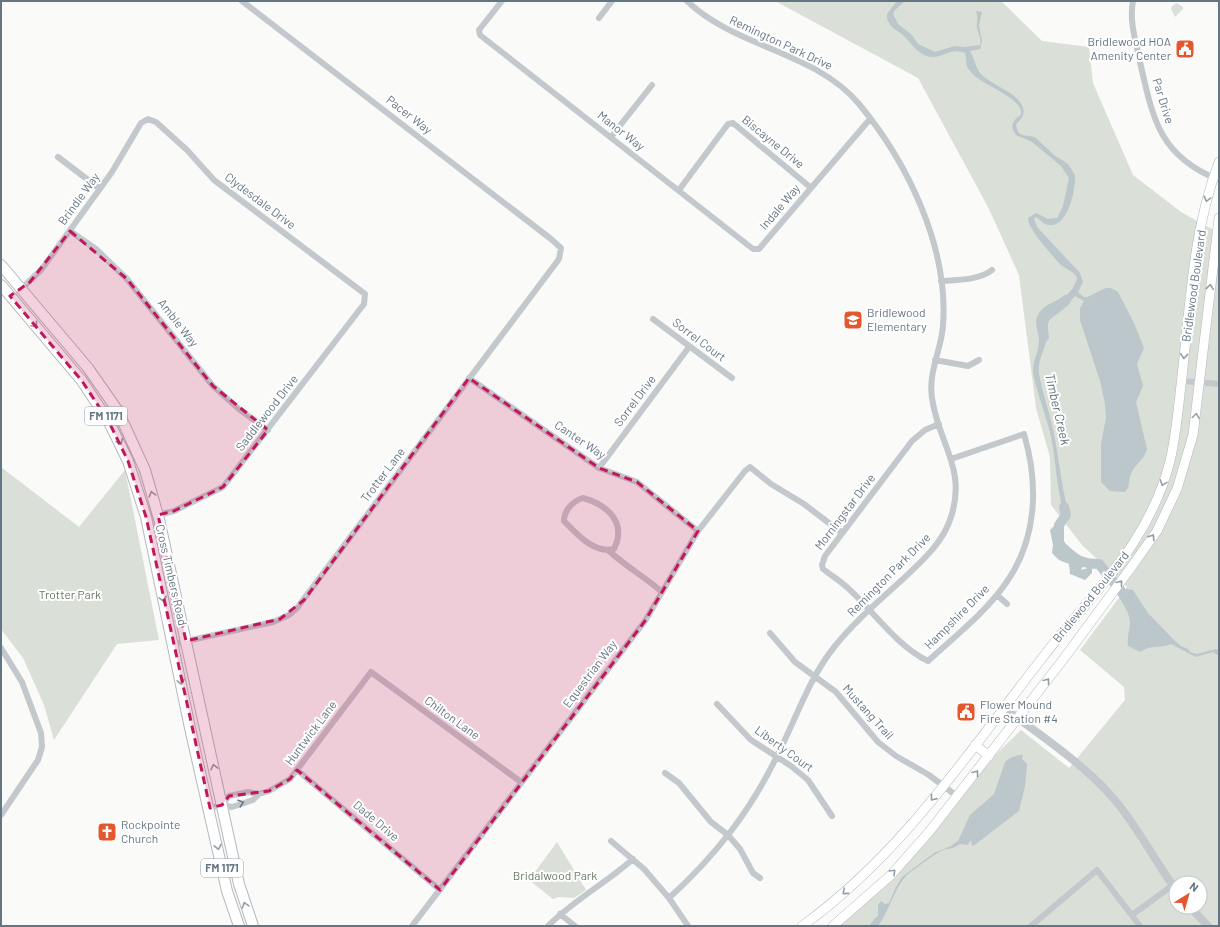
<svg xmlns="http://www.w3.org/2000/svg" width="1220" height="927" font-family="Barlow,sans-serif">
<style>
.green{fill:#dadfd7;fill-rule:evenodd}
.water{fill:#bbc7cb}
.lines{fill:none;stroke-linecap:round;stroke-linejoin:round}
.river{stroke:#bbc7cb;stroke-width:10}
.secondary-casing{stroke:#b3babf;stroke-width:10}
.primary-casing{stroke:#b5babe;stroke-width:12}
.minor{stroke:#c3c8cc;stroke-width:6}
.tertiary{stroke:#c3c8cc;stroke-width:8}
.secondary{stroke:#fff;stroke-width:9}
.primary{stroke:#fff;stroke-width:10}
.oneway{stroke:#939fa8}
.oneway2{stroke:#6a7a87}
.marked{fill:#c2185b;fill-opacity:0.2;stroke:#c2185b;stroke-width:3;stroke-dasharray:8 5;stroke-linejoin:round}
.labels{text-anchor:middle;stroke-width:4;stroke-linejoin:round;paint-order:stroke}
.shield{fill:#fff;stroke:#939fa8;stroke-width:1}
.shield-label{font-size:11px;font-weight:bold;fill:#657683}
.poi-label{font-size:12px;fill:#657683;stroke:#fff;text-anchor:start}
.street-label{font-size:12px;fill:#657683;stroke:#fff}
.park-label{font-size:12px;fill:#687a64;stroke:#fff}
.water-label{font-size:13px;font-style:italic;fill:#60757c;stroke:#fff}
</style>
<rect width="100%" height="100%" fill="#fafaf8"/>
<path class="green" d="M775,1H1001L1042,41L1089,47L1093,83L1133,175L1181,212L1219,233V926H839L926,840L992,758L1021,730L1069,768L1125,700L1124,687L1080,650L1127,587L1082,545L1051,505L1050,457L1036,408L1019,275L988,207L918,78ZM1176,883H1200V907H1176Z
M1177,3L1183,7V9L1175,17L1171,9L1172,6Z
M1,467L79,527L125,470L159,640L117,644L54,740L44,705L23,658L1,629Z
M557,842L586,890L574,898L559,897L553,899L529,880Z"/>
<path class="water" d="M897,1H905L895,10L893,14L898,24L912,35L918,44L935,52L954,46L965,47L980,45C982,38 978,34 977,28C976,22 979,20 976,11L982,12L979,25L982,41L980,49L970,51C975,59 976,71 983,76C993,86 1028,96 1023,115C1022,119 1018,121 1016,125L1018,132L1022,135L1035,137L1054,155L1068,164L1075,175C1076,189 1068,227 1050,225C1044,225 1041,220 1036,217L1034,219L1037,227L1080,273L1083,282L1078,292L1084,297H1087L1106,288H1111L1118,292L1134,323L1144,348L1137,364L1143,386L1136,402L1147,449C1145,459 1135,464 1131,474C1128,481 1131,486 1125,492L1110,491L1101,482V444L1106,418L1105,404L1100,381L1080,320V308L1084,301L1075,296L1065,307L1050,309C1039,318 1045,325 1046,337C1047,348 1037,359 1039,373C1042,392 1049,410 1053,429C1059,457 1061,484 1068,511L1059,525L1065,544L1064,552L1065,555L1072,558L1077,556L1085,563L1081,570L1091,567L1092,569V573L1085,580L1070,574L1069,564L1059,560L1052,553L1053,545L1050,530L1060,520L1064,513C1056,487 1056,458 1050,432C1046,415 1034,385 1033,370C1033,360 1039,351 1039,340C1039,332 1034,325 1037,317C1044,298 1071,304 1077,278C1074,271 1065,269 1060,264C1052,255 1027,228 1028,218L1036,213L1048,219L1057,218L1063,206L1069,178L1061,166L1032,142L1016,135C1009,126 1013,120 1021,115C1025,98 980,85 970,71C965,66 967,59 965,53C952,48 947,55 935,57C920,58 912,44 903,35C895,29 886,25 887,14Z
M1126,589L1133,590L1148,613L1173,639L1181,646L1188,649L1190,652L1197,654L1216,649L1219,651V656L1213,652L1196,657L1171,644C1159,649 1152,644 1140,652L1128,646C1127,638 1129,632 1130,624C1130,613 1123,604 1118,595L1122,590Z
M1019,755H1023L1022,759L1027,764L1025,786L1019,811L976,844L972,846L971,840L968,845L960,844C954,849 950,848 943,850C936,853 913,870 907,875C893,890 890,910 878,926H869L875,918L878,916V905L881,901L885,904L889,903L896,887L902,877L934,853L951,846L958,841L970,815L994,794L1005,762L1010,758Z"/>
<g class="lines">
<path class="river" d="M1044,337C1039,310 1052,316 1066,300
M1064,507L1066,515L1059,525V544C1073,557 1078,564 1099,564L1129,601"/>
<g class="secondary-casing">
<path id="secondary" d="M975,745L989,756
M802,926C901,855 969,752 1043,657C1093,592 1149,544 1170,461C1176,436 1178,411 1181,385C1190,311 1192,232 1219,162
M833,926L891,875L929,832L1062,661L1130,569L1157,531L1177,489L1193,435L1219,218"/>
</g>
<g class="primary-casing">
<path id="primary" d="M1,265L88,368L118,411L145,470L159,519L239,884L253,926
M1,285L82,381L109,422L128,461L146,517L190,728L227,891L239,926"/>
</g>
<path class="minor" d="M502,1L479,30L480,35L753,249H759L870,119
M1133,1C1129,21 1136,42 1140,62C1153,119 1159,156 1219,180
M599,18L612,1
M611,137L652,85
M58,157L100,189
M679,190L728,124L733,123L810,187
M70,231L96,249L127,279L213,386L240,410L268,430
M941,281C957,280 980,280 992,270
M21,289L41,270L65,237L112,172L141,123L148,119L156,122L187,150L214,180L365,294L364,304L223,487L174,511L158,515
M653,319L732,378
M935,360L968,366L979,360
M469,378L599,468L637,482L698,531
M1182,381L1219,384
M939,424L925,430L912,441L825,556L822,565L823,569C832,576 842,582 850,590C875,613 897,646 928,661C955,636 985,613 1006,583C1037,539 1039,485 1024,434L951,459
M599,468L689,347
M583,498C608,505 627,523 614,549C594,554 577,534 564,521C564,510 573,501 583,498Z
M608,550C625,566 645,577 662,592
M997,595L1007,604
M770,633L795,662L836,692L878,742L896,756L929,775L958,797
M173,644L273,622L289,615L297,608L559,259L561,248L551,239L242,1
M1,648L22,682L41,733L42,747L38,760L1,815
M717,704L751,740L791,766L808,780L832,816
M297,770L440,890
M665,773L679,783L711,822L728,835L740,849L753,873L760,878
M222,805L229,796L248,792L259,794
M210,808L222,805L232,807L253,800L259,794L269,791L290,779L371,672L521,782
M611,841L644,869L669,898L688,926
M669,898C715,856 750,812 777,756C796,719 809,678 835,646C855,621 880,600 903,579C922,561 943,543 951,517C967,468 938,443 932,398C928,372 941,351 943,326C949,248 908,163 859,104C816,52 736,48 687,1
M560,914L575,926
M1132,915L1173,885
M412,926L645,621L698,531L745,471L750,467L771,484L804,504L842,533
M548,926C574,900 606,883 633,859
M1031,926L1097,870L1140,926"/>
<path class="tertiary" d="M1004,708C1040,735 1084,764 1114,799C1138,827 1154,860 1176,890
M1190,907L1208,926"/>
<use href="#secondary" class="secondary"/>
<use href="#primary" class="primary"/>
</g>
<defs><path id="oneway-chevron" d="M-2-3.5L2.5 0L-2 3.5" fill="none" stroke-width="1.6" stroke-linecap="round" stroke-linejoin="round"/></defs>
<g class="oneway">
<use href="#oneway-chevron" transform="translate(1207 199) rotate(105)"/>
<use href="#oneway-chevron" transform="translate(1210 287) rotate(-84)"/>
<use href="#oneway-chevron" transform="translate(35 325) rotate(50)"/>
<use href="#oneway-chevron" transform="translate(1184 356) rotate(96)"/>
<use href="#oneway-chevron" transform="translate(1196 416) rotate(-82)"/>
<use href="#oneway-chevron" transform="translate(120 442) rotate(65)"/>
<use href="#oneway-chevron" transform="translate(1163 483) rotate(110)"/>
<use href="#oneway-chevron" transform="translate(152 494) rotate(-105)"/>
<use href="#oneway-chevron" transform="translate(1152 537) rotate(-57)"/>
<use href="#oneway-chevron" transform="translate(1120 583) rotate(-52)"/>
<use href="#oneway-chevron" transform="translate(163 599) rotate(78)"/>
<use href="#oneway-chevron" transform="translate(1047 681) rotate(-52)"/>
<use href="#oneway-chevron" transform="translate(181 682) rotate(78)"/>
<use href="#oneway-chevron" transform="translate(214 767) rotate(-102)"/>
<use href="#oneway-chevron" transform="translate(976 773) rotate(-52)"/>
<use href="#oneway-chevron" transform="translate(933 798) rotate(129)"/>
<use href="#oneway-chevron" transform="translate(218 847) rotate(78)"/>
<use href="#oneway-chevron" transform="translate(893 872) rotate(-45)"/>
<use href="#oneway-chevron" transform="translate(845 892) rotate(139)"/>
<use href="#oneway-chevron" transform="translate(245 905) rotate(-107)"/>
</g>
<use class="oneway2" href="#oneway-chevron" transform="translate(241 803) rotate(-18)"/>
<path class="marked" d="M70,231L127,279L213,386L268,430L223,487L174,511L158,515L186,641L280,619L304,600L469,378L599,468L637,482L698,531L645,621L440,890L297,770L290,779L269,791L229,796L222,805L210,808L146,517L128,461L109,422L82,381L10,296L30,282Z"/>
<defs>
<g id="civic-square" transform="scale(1)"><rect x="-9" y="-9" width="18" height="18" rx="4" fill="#e4572e" stroke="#fff"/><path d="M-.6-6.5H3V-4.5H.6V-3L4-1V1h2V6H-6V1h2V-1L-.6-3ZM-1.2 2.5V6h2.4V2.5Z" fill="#fff"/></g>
<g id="school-square" transform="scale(1)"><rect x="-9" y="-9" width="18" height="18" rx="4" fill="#e4572e" stroke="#fff"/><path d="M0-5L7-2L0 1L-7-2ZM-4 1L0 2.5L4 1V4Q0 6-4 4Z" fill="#fff"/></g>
<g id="church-square" transform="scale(1)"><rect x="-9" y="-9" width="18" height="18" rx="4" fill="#e4572e" stroke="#fff"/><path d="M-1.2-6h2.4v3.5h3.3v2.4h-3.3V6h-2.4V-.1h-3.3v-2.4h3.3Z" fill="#fff"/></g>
</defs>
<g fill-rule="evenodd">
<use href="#civic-square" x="1185" y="49"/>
<use href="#school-square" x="853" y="320"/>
<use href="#civic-square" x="966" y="712"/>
<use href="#church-square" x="107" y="832"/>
</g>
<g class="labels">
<g class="shield">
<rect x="85" y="407" width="42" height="18" rx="3"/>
<rect x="201" y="859" width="42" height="18" rx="3"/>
</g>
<g class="shield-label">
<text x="106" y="420">FM 1171</text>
<text x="222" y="872">FM 1171</text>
</g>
<g class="poi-label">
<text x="1171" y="46" text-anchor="end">Bridlewood HOA<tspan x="1171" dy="14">Amenity Center</tspan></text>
<text x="867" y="317">Bridlewood<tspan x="867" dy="14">Elementary</tspan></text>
<text x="980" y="709">Flower Mound<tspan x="980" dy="14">Fire Station #4</tspan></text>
<text x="121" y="829">Rockpointe<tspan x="121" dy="14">Church</tspan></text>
</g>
<g class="street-label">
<text transform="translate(781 43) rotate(25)" y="4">Remington Park Drive</text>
<text transform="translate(1163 101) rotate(73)" y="4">Par Drive</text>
<text transform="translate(409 115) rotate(38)" y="4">Pacer Way</text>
<text transform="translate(621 131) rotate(38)" y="4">Manor Way</text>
<text transform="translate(773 142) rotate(39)" y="4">Biscayne Drive</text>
<text transform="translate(79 199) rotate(-54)" y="4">Brindle Way</text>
<text transform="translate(260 201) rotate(37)" y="4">Clydesdale Drive</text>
<text transform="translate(780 207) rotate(-50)" y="4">Indale Way</text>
<text transform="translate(1194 286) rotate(-82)" y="4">Bridlewood Boulevard</text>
<text transform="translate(178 323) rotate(52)" y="4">Amble Way</text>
<text transform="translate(699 340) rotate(37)" y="4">Sorrel Court</text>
<text transform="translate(635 401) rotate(-53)" y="4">Sorrel Drive</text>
<text transform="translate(267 413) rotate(-52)" y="4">Saddlewood Drive</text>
<text transform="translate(580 440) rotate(34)" y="4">Canter Way</text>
<text transform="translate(383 475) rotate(-53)" y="4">Trotter Lane</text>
<text transform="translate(845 512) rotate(-53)" y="4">Morningstar Drive</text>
<text transform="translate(171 575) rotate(77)" y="4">Cross Timbers Road</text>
<text transform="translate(889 575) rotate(-45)" y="4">Remington Park Drive</text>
<text transform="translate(1091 597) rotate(-51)" y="4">Bridlewood Boulevard</text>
<text transform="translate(957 617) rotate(-45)" y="4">Hampshire Drive</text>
<text transform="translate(590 674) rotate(-53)" y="4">Equestrian Way</text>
<text transform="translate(868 712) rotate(48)" y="4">Mustang Trail</text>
<text transform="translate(452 718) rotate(36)" y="4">Chilton Lane</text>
<text transform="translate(311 733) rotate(-53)" y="4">Huntwick Lane</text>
<text transform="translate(784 749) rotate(36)" y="4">Liberty Court</text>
<text transform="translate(376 821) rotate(40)" y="4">Dade Drive</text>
</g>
<g class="park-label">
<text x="70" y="599">Trotter Park</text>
<text x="555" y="880">Bridalwood Park</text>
</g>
<g class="water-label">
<text transform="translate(1058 409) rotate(77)" y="5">Timber Creek</text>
</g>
</g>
<rect width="1220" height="927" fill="none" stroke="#657683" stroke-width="4"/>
<g transform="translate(1188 895) rotate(37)"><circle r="19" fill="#ffffff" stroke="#c1c8cd"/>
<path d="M0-3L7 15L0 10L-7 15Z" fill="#e4572e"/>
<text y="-6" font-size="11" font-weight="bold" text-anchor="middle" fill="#657683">N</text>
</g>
</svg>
